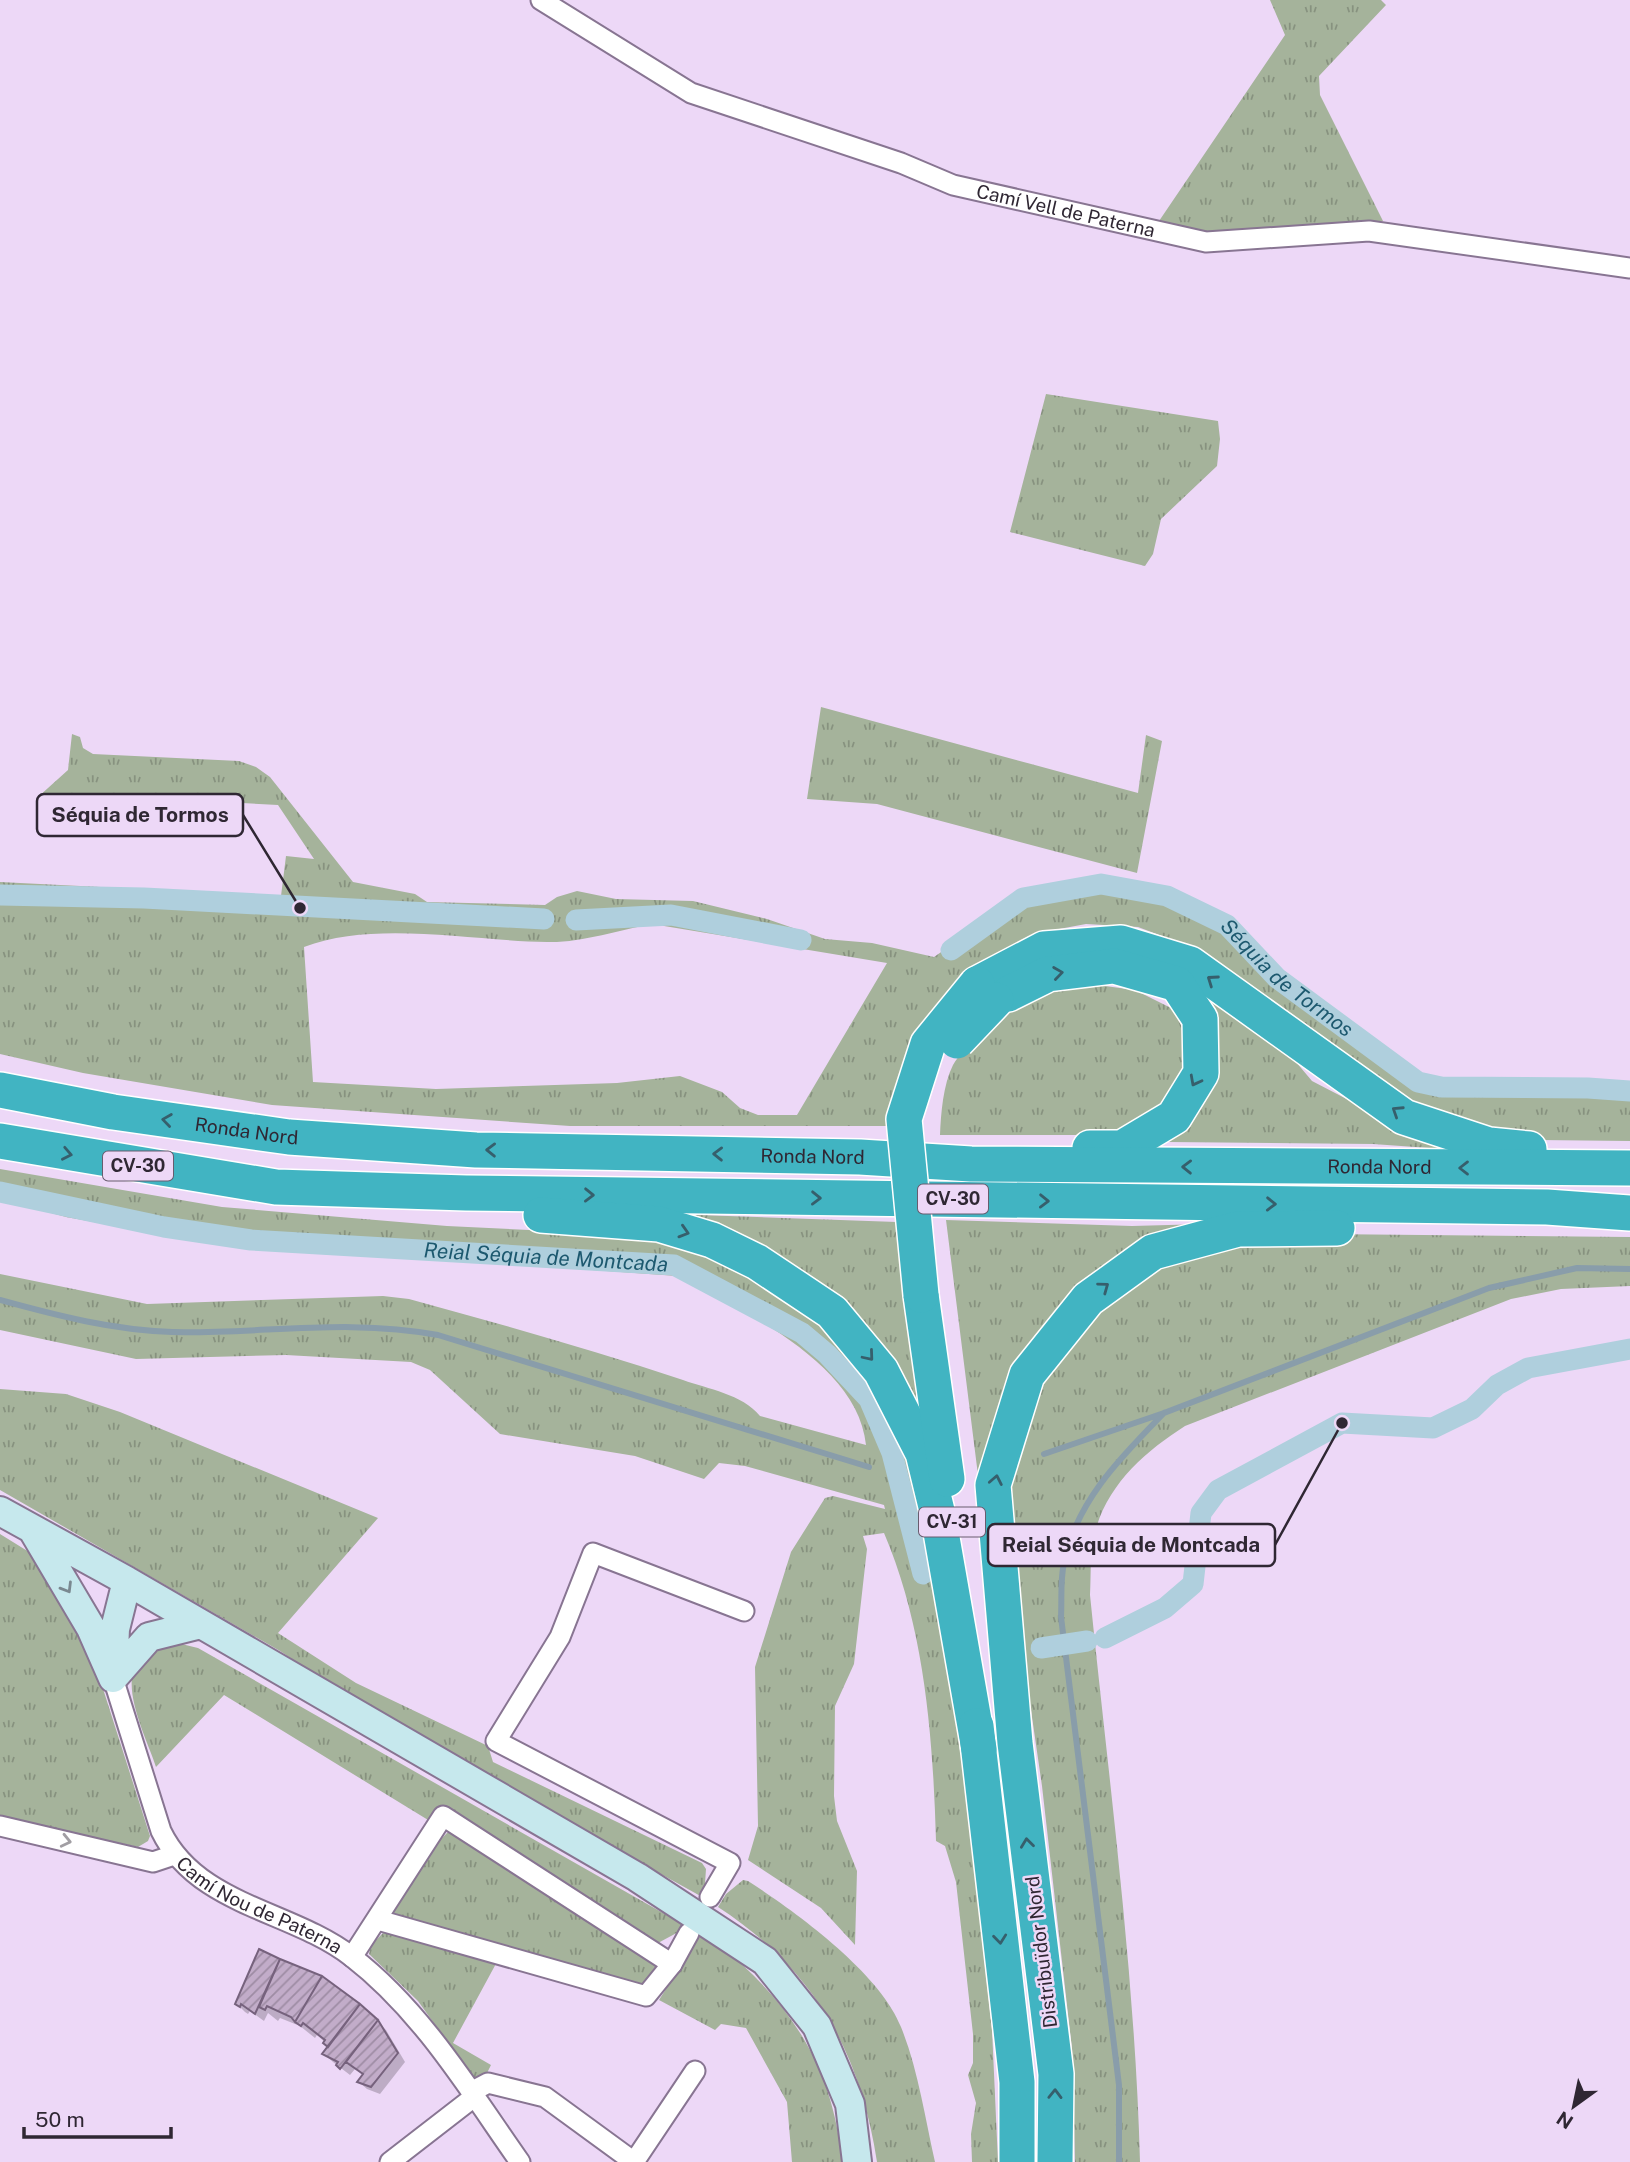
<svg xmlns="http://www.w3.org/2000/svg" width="1630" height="2162" font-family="'Public Sans',sans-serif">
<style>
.grass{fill:url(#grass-tufts);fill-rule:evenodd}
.shadow{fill:#0003}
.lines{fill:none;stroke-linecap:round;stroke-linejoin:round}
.stream{stroke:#899daa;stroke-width:6}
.canal{stroke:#afcfdd;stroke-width:21}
.building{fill:url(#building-hatch);stroke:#76627d;stroke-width:2}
.street-casing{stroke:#887592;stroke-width:23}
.secondary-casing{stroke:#887592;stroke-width:32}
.highway-casing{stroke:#fff;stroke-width:38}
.street{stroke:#fff;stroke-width:19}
.secondary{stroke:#c6e8ed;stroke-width:28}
.highway{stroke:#41b4c2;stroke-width:35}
.highway-bridge-casing{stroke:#fff;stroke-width:38;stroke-linecap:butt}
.highway-bridge{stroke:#41b4c2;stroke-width:35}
.oneway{stroke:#365f6c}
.oneway2{stroke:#7a8890}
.oneway3{stroke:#a19ea3}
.labels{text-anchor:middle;stroke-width:5;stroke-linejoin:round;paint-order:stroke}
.shield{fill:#edd8f7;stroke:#685c6e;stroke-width:2}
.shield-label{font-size:18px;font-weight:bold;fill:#2f2733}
.street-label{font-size:19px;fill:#2f2733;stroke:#edd8f7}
.water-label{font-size:21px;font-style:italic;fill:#1d596f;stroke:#edd8f7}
.leader{fill:none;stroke:#2f2733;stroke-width:2.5}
.callout-dot{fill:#2f2733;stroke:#edd8f7;stroke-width:2.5}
.callout{fill:#edd8f7;stroke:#2f2733;stroke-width:2.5}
.callout-label{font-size:21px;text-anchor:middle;font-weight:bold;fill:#2f2733}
</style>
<defs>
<pattern id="grass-tufts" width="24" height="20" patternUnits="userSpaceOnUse" patternTransform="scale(1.75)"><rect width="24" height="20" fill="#a5b39b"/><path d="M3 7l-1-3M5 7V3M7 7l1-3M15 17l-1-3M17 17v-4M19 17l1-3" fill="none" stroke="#87927f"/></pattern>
<pattern id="building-hatch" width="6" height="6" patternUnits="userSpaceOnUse" patternTransform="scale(1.75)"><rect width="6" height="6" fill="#c2acc9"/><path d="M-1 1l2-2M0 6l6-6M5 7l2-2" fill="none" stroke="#9e8ca4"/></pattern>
</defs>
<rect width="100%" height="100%" fill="#edd8f7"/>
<path class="grass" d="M1270,0H1381L1386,5L1319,76L1320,95L1383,221L1231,233L1202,232L1157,224L1285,35Z
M1046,394L1218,421L1220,439L1217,466L1161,519L1153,554L1145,566L1010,532Z
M821,707L1138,793L1146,735L1162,741L1137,873L877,804L807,799Z
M72,734L80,737L83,748L93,754L239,761L256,767L270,777L353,882L415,894L427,902L545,905L557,897L577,891L616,899L693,901L767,919L825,939L872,943L934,957L1022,896L1100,882L1160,892L1199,903L1232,920L1266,958L1421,1076L1435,1080L1630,1084V1141L1537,1140L1487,1133L1420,1108L1175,941L1138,927L1086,924L1043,932L910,1050L898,1078L890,1126H570L272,1105L83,1073L0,1054V882L281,896L286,856L314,859L278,805L55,793L38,797L68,770ZM652,924L887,963L797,1115H758L740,1108L722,1092L680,1076L617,1083L436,1089L313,1082L304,947C374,920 472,941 547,942C581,943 619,930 652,924Z
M1090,984L1135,990L1173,1009L1186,1035L1189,1070L1174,1096L1117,1135H940C941,1113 943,1085 953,1065C959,1054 970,1046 979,1037C1016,1003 1040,992 1090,984Z
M1196,992L1214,997L1296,1062L1312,1081L1443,1149L1373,1144L1168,1142L1206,1100L1212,1085Z
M0,1169L222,1207L447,1226L634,1235L731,1263L813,1316L870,1381L913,1471L962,1756L992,2029L998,2162H972L971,2134L976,2103L968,2075L973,2063V2034L956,1882L945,1846L936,1841C933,1738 925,1629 884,1533L863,1536L867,1549L854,1664L835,1706L834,1796L837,1821L857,1871L855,1945L821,1908L748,1860L758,1826L755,1667L791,1552L825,1498L833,1496L885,1509L884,1505L745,1466L719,1463L704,1479L635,1456L500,1434L430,1370L411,1362L286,1355L136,1359L0,1330V1274L147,1304L383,1296L409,1299C501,1324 592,1350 683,1380C708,1389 742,1394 760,1416L866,1445C858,1363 742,1310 677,1276L210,1243L66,1217L0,1199Z
M641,1213L897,1222L936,1469L863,1327Z
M946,1220L1132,1226L1205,1224L1164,1235L1001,1400L984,1459L982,1507Z
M1321,1234L1630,1237V1286L1561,1289L1511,1299L1185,1426C1143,1453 1103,1488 1093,1541C1090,1558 1091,1578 1090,1595C1109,1783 1135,1973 1140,2162H1075L1072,2049L1042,1786L1024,1662L1008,1506L1016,1450L1027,1409L1054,1357L1100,1308L1157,1269L1218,1246Z
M0,1389L66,1394L120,1412L378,1518L278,1633L356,1683L488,1746L493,1762L702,1863L706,1869L704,1898L382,1719L280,1651L0,1490Z
M0,1534L42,1560L97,1670L150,1836L148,1841L138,1847L0,1817Z
M169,1641L198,1648L721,1946C793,2006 833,2068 842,2162H792L787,2102L746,2028L721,2024L715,2030L659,2000L699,1937L684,1929L658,1943L495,1841L433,1823L224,1695L156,1767C148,1741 116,1681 141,1658C148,1651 160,1647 169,1641Z
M455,1832L653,1959L658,1972L644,1987L389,1916L433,1847L447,1833Z
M743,1880L748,1881C796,1912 880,1973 901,2027C918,2069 925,2118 935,2162H877C860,2050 813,1969 718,1907L726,1894Z
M386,1930L498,1960L453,2043L491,2065L484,2079L478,2080L471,2075L418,2001L369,1954L371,1945Z"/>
<path class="shadow" d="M260,1952L359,2006L386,2030L405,2062L380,2094L367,2089L359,2082L365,2074L355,2069L350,2075L333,2062L324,2054L330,2047L317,2035L315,2038L300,2026L280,2018L278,2021L268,2013L264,2021L250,2011L248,2014L245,2012L237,2004Z"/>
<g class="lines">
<path class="stream" d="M0,1300C58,1316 113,1330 172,1332C263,1334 347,1318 438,1335L869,1467
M1044,1454L1164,1413L1489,1288L1577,1268L1630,1269
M1119,2162V2085L1061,1617C1062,1599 1060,1580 1064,1563C1076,1501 1122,1456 1164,1413"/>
<g class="canal">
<path d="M0,895L144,898L544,919"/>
<path d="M576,920L671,915L801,940"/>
<path id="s1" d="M951,950L1023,898L1101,884L1167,896L1227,925L1277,978L1418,1082L1441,1087L1588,1088L1630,1091"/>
<path id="s2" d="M0,1192L164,1227L251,1240L674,1265L802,1333L827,1354L869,1399L892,1453L923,1574"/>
<path d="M1105,1638L1165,1608L1193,1584L1201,1513L1218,1490L1342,1423L1433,1428L1472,1409L1497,1385L1528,1368L1630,1349"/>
<path d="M1041,1648L1087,1641"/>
</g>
</g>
<path class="building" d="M259,1949L280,1959L255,2014L241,2004L240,2007L235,2004Z
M280,1959L322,1976L295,2022L291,2017L267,2006L265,2010L259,2007Z
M322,1976L360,2004L328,2047L323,2043L325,2040L303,2023L301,2026L295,2022Z
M360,2004L378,2020L340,2069L336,2065L338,2062L322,2054Z
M378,2020L398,2053L371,2087L357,2082L363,2074L346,2062Z"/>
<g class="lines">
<g class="street-casing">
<g id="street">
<path id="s3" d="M541,0L691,93L901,163L953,185L1206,242L1369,231L1630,268"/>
<path id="s4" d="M113,1678L161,1831C197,1906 292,1910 352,1957C422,2011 470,2091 520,2162"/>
<path d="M0,1826L153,1862L174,1855"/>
<path d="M710,1897L730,1863L496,1741L560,1637L593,1553L744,1611"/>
<path d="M378,1920L646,1996L672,1964L689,1933"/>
<path d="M352,1957L443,1816L672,1964"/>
<path d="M471,2092L488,2083L545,2097L634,2162L695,2071"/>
<path d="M390,2162L474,2097"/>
</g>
</g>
<g class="secondary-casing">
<path id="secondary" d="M0,1511L127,1581L637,1877L765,1961L817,2026L850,2104L857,2162
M33,1530L91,1628L113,1678
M113,1671L115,1629L127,1581
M113,1678L149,1637L201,1624"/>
</g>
<g class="highway-casing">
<g id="highway">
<path d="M977,984L1044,949L1121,943L1190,964L1404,1117L1489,1145L1529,1149"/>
<path d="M1008,994L1048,974L1114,966L1177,984L1200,1019L1201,1073L1174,1117L1122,1148H1090"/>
<path id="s5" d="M0,1090L113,1112L289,1137L476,1150L860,1157L971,1164L1630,1168"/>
<path d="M0,1141L276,1187L466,1193L1547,1207L1630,1213"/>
<path d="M541,1215L659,1224L712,1240L757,1262L832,1312L881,1371L923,1453L938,1515L979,1749"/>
<path d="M921,1295L947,1479"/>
<path d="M976,1726L1017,2082V2162"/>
<path d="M1055,2162L1056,2074L1015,1743L993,1485L1027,1375L1088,1299L1153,1252L1238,1229L1337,1228"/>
</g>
</g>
<use href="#street" class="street"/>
<use href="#secondary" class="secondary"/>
<use href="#highway" class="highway"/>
<g class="highway-bridge-casing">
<path id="highway-bridge" d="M957,1041L996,1000
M921,1295L904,1119L928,1044L977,984"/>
</g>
<use href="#highway-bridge" class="highway-bridge"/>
</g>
<defs><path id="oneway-chevron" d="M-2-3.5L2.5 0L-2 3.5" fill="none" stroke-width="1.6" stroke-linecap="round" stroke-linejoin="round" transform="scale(1.75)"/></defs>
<g class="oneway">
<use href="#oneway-chevron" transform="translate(1058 973) rotate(-8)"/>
<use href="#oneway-chevron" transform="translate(1212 980) rotate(-145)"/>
<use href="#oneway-chevron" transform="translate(1195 1081) rotate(118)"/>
<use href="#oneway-chevron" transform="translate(1397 1111) rotate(-147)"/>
<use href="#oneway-chevron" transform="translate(167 1120) rotate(-172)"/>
<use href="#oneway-chevron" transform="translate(491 1150) rotate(-179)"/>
<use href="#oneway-chevron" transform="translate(67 1154) rotate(11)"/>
<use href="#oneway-chevron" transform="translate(718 1154) rotate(-179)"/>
<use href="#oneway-chevron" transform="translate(1187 1167) rotate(-179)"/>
<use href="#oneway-chevron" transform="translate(1464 1168) rotate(180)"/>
<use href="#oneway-chevron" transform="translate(589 1195) rotate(1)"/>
<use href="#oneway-chevron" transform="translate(816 1198) rotate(1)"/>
<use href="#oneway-chevron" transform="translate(1044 1201) rotate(1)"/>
<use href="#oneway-chevron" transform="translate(1271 1204) rotate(1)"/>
<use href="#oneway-chevron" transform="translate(684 1232) rotate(17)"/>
<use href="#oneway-chevron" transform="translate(1104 1287) rotate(-36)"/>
<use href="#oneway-chevron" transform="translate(869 1356) rotate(50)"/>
<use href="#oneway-chevron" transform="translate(996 1480) rotate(-79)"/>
<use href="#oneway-chevron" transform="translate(1027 1843) rotate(-97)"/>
<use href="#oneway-chevron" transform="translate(1000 1939) rotate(84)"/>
<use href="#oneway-chevron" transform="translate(1055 2094) rotate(-89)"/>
</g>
<use class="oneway2" href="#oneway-chevron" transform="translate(67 1588) rotate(59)"/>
<use class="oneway3" href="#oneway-chevron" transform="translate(66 1841) rotate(13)"/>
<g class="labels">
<g class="shield">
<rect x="103" y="1151.5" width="70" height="29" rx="5"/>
<rect x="918" y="1184.5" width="70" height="29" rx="5"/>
<rect x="919" y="1507.5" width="66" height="29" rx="5"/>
</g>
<g class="shield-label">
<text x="138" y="1172">CV-30</text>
<text x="953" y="1205">CV-30</text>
<text x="952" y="1528">CV-31</text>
</g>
<g class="street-label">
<text dy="7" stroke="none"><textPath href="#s3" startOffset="570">Camí Vell de Paterna</textPath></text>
<text dy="7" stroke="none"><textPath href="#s5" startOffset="250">Ronda Nord</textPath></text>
<text dy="7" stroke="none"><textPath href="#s5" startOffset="817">Ronda Nord</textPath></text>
<text dy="7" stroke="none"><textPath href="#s5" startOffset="1384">Ronda Nord</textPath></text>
<text dy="7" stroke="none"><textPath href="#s4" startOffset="287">Camí Nou de Paterna</textPath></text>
<text transform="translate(1041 1952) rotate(-97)" y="7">Distribuïdor Nord</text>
</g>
<g class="water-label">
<text dy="7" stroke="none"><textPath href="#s1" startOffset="382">Séquia de Tormos</textPath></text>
<text dy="7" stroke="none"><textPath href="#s2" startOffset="551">Reial Séquia de Montcada</textPath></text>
</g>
</g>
<path class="leader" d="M300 908L243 815M1342 1423L1275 1545"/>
<g class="callout-dot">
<circle cx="300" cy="908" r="7"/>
<circle cx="1342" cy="1423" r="7"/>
</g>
<g class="callout">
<rect x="37" y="794" width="206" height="42" rx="7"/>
<rect x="988" y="1524" width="287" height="42" rx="7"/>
</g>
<g class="callout-label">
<text x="140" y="822">Séquia de Tormos</text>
<text x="1131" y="1552">Reial Séquia de Montcada</text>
</g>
<g transform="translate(1574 2106) rotate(213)" stroke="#edd8f7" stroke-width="5" paint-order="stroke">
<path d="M0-5L12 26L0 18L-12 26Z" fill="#2f2733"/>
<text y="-10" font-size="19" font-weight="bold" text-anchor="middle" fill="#2f2733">N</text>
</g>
<path d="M24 2127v10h147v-10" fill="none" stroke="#2f2733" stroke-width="3.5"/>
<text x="35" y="2127" font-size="21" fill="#2f2733" stroke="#edd8f7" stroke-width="5" paint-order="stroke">50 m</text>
</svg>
